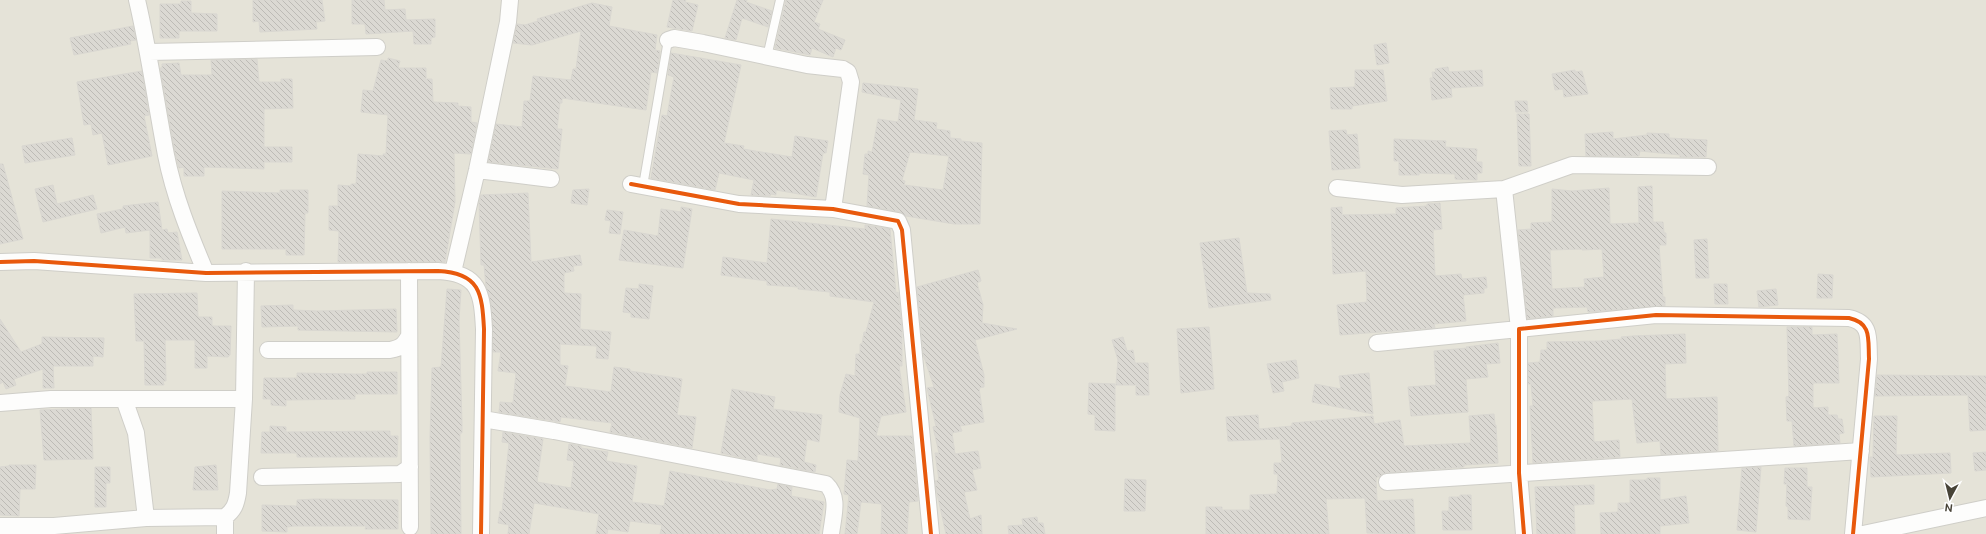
<svg xmlns="http://www.w3.org/2000/svg" width="1986" height="534" font-family="Ubuntu,sans-serif">
<style>
.residential{fill:#e5e3d8}
.building{fill:url(#building-back-hatch);stroke:#d9d7d1;fill-rule:evenodd}
.lines{fill:none;stroke-linecap:round;stroke-linejoin:round}
.lane-casing{stroke:#cfcec8;stroke-width:10}
.street-casing{stroke:#cfcec8;stroke-width:18}
.lane{stroke:#fdfdfc;stroke-width:8}
.street{stroke:#fdfdfc;stroke-width:16}
.cycleway-casing{stroke:#fff;stroke-width:6}
.cycleway{stroke:#e8590c;stroke-width:4}
</style>
<defs>
<pattern id="building-back-hatch" width="6" height="6" patternUnits="userSpaceOnUse"><rect width="6" height="6" fill="#dbd9d3"/><path d="M-1 5l2 2M0 0l6 6M5-1l2 2" fill="none" stroke="#bdbbb6"/></pattern>
</defs>
<rect width="100%" height="100%" fill="#f1f0eb"/>
<path class="residential" d="M0,0H1986V534H0Z"/>
<path class="building" d="M253,0H322L325,21L316,22L317,29L260,32L259,21L253,22Z
M352,0H384L385,10L405,9L406,20L435,19V37L431,38V44H414L413,31L366,34L365,24H352Z
M673,0H686L685,2L698,5L692,31L667,27Z
M737,0H747L746,2L772,11L768,27L742,18L736,40L725,38Z
M786,0H823L814,22L820,24L818,29L845,40L841,50L836,48L833,57L812,48L810,55L775,48Z
M181,1H191V13L217,14V31H179V38H160V4H181Z
M592,3L612,7L609,26L657,35L655,50L660,51L657,73L651,72L646,110L562,98V103H560L557,129H562L558,169L488,162L496,124L522,127L524,101H530L533,76L571,80L573,69H576L581,31L532,45L513,43L517,24L525,25L538,21L537,19Z
M133,26L136,40L130,41L131,44L74,55L70,38Z
M1386,43L1389,63L1377,65L1374,45Z
M671,53L741,65L724,143L744,146L743,149L792,157L795,136L828,141L826,153H823L816,197L776,190V195L771,194L770,196L751,195L754,180L719,173L715,190L651,178L662,115L667,116L674,77L668,75Z
M388,58L400,61L398,68H426V79H432L433,102L458,103V106L471,107V122L477,123L471,154L454,153L455,202L445,262H338L339,231L329,230V206H338V185L351,186V184H356L358,154L383,156V154H386L388,115L361,112L363,90L373,91L381,60L388,61Z
M257,59L259,82H281V79H292L293,108L264,109V147H292V162H264V169L204,167V176H184V167L179,168L175,153L160,68H162V64L179,63L181,75H212L211,60Z
M1448,67L1449,72L1482,70L1483,86L1451,88L1452,97L1432,100L1430,78H1433L1432,72H1436L1435,69Z
M1355,70H1383L1387,101L1352,106V109H1331L1330,88L1355,87Z
M1575,70V72L1582,71L1588,94L1564,97L1563,89L1555,90L1552,74Z
M142,71L149,115L144,116L152,156L108,165L102,133L93,135L91,124L84,125L77,82Z
M863,83L918,89L914,120L937,123L936,129L950,131V138L961,139V141L982,143L980,224H954L906,216L900,212L867,206L869,175L863,174L865,154H868V151L872,152L878,119L898,122L901,100L862,92ZM910,152L949,156L943,190L904,185L905,181L902,180Z
M1515,101H1527L1528,112H1516Z
M1517,114H1529L1531,166H1519Z
M1346,130L1347,135L1357,134L1360,168L1332,170L1329,131Z
M1613,132V139L1647,135V133L1669,134V138L1707,140L1706,157H1680V155L1640,151L1639,156H1586L1585,134Z
M72,138L75,155L25,163L22,146Z
M1394,139L1446,141L1445,147L1477,149L1476,162H1482V173H1477V180L1455,179V174L1419,173V175H1399V161H1394Z
M0,164H3L23,239L0,244Z
M53,185L57,204L93,195L97,209L43,222L35,189Z
M1652,186L1653,222H1663L1664,233H1666V245H1659L1663,297H1665V306L1588,312L1587,307L1553,308V316L1527,319L1518,230L1531,229V223L1552,222V189L1572,191L1609,188L1610,224L1639,223L1638,187ZM1582,249V250L1602,249L1604,277L1584,279L1585,287L1552,289L1550,250Z
M589,189L587,205L571,203L573,190Z
M280,190H308V213H305L304,255H286V249H222V191L280,193Z
M528,193L531,262L580,255L582,265L573,266L574,271L564,273V293L581,294L580,329L611,332L608,359L596,358L597,346L560,344V365L568,366L565,386L611,392L614,367L630,369V371L682,379L677,415L696,417L692,448L610,432L612,423L561,417L560,422L499,412L500,402L513,403L516,373L498,371L501,352H493L491,304L486,286L484,265H481L479,203L481,195Z
M158,202L162,230L167,229L168,233L177,232L182,260H162V258H150V230L126,233L125,227L101,233L97,214L123,209V206Z
M1440,203L1442,229L1433,230L1435,276L1461,274L1462,279L1486,277L1487,288H1484V293L1463,295L1466,321L1434,324L1435,328L1340,335L1337,305L1367,302L1366,271L1333,274L1331,208L1342,207V215L1396,214V208L1427,206V204Z
M681,207L692,209L683,268L619,260L624,230L658,236L661,209L681,212Z
M607,210L623,212L620,234L609,233L611,221L605,220Z
M771,219L865,229V225L890,229L896,293L898,292L902,328V366H899L906,412L881,416L876,436H912L918,501L909,502L907,534H881L882,504L861,502L857,534H845L849,495L844,494L847,460L858,461L860,418L839,412L840,395L846,374L855,376L856,354H860V344H862L864,332H866L874,302L830,296V292L798,289V287L767,285V281L721,275L723,257L767,263Z
M1239,238L1247,293L1270,294L1271,300L1209,308L1200,243Z
M1707,239L1709,278H1696L1694,240Z
M978,270L981,281L977,283L983,305L982,323L1017,329L975,340L984,375V387L979,388L984,422L960,426L962,431L952,433L955,454L978,451L981,468L972,470L977,490L964,492L970,519L981,515L982,534H946L936,489L935,481L939,480L935,453H939L933,427L936,426L927,388L934,387L923,354L917,287Z
M1818,274L1833,275L1832,298H1817Z
M639,284L653,286L649,319L631,317V313L623,312L626,288L639,289Z
M1714,284H1727L1728,304H1715Z
M447,289L461,290L459,320L462,423V433H460L461,534H431L430,438L432,368L441,367Z
M1776,289L1778,305L1759,307L1757,291Z
M197,293L198,317H212V326H231L230,355L228,357L207,356V368H195V340H165L166,381H163L164,385H145L144,341H136L134,294Z
M293,305V310L318,311L396,309L397,332L298,330V326L262,327L261,306Z
M0,319L21,352L42,344V337L104,338L103,357L93,356V366H53L54,388H43V369L14,379L16,385L6,389L3,382L0,384Z
M1209,327L1214,389L1181,393L1177,329Z
M1787,327H1812V335L1837,334L1839,383H1813V408L1828,407V415H1837L1838,419H1842L1844,433L1839,434L1840,443L1794,446L1792,421H1787L1786,397L1789,396Z
M1685,334L1686,363L1665,364L1666,399L1717,397L1718,451L1661,455L1660,441L1637,443L1632,399L1592,401L1594,442L1619,440L1620,457L1533,463L1530,406H1533L1531,384H1528V363L1540,362L1541,350H1547V342L1599,341L1622,339L1621,337L1633,336Z
M1123,337L1127,351L1133,350L1135,363H1148L1149,395H1136V385H1116L1118,360L1112,340Z
M1498,343L1500,363L1486,364L1488,377L1466,379L1468,412L1411,416L1408,387L1436,385L1434,351L1467,348L1466,347Z
M1296,360L1299,378L1282,382L1284,391L1273,393L1267,364Z
M367,372H397V394H355V399L286,400V406L271,405V399H263L264,378H297V373L353,374H367Z
M1369,373L1373,414L1312,402L1315,384L1341,389L1339,376Z
M1877,375L1986,376V430L1970,431L1968,395L1875,396Z
M1089,383L1115,384V431L1095,430V415L1088,414Z
M732,389L775,397L773,409L822,415L819,442L807,439L804,462L816,465L815,472L780,465L781,458L757,454V461L721,453Z
M91,408L93,459L44,460L40,410Z
M1494,414L1495,425H1496L1498,463L1464,465V467L1386,473L1376,478L1377,501L1413,499L1415,534L1367,533L1365,498L1326,499L1329,534H1206V507H1222V510H1250V495L1277,494L1278,474H1274V463H1282L1280,439L1228,441L1226,417L1258,415L1259,429L1292,426V423L1373,416L1374,424L1400,420L1404,446L1471,443L1469,416Z
M1874,416H1897L1896,455L1950,453L1951,473L1871,477L1870,457H1873Z
M270,426L286,427V432L390,431V436H398L397,457H297V453H261L262,432H270Z
M503,432L543,439L537,482L571,488L574,461L567,460L569,444L581,446V448L608,452L606,461L637,466L632,502L664,506L670,471L770,490L777,489L778,484L792,487L791,496L824,502L819,534H660L662,525L630,521L628,532L608,529L607,534H596L599,514L534,503L529,534H508L509,525L498,523L500,511L502,512L509,443L502,442Z
M1986,452V470L1975,471L1973,453Z
M9,465H36L35,489H20L19,516L0,515V467L9,466Z
M216,465L218,490H193L195,467Z
M95,467H110V483H106V507H95Z
M1761,467L1756,532L1737,530L1742,468Z
M1785,468H1807V487H1812L1810,520L1788,519V507L1786,506L1787,484H1784Z
M1647,478H1660V500L1686,496L1689,523L1660,526V534H1601L1600,513L1618,512V503H1630V480H1647Z
M1125,479L1146,480L1145,511H1124Z
M1594,485V504L1574,505L1575,534H1537L1535,487Z
M1460,495H1471L1472,530H1443L1442,511H1449V497H1460Z
M315,499L398,500V529H365L366,526H294L287,527V532L262,531V505L297,506V500Z
M1037,517L1038,523H1043L1045,534H1009L1008,526L1023,525L1022,519Z"/>
<g class="lines">
<g class="lane-casing">
<path id="lane" d="M767,57L780,0
M643,186L668,40"/>
</g>
<g class="street-casing">
<path id="street" d="M137,0C149,51 156,103 166,155C174,196 190,235 206,273
M668,40L674,38L703,43L807,65L843,69L848,72L851,82L833,209
M149,52L377,47
M477,170L551,179
M631,184L739,204L833,209L898,221L902,230L931,534
M1337,188L1402,195L1504,189L1572,165L1708,167
M0,262L34,261L206,273L438,271C480,273 482,293 484,329L481,534
M409,271L410,527
M453,272L477,170L508,22L510,0
M1377,343L1519,329L1504,189
M268,350H390C401,348 404,345 409,336
M124,399L136,433L146,518
M0,403L51,399H244
M483,419L554,431L826,484C840,497 833,516 831,534
M262,477L400,474L410,467
M1387,482L1861,451
M0,526H54L146,518L225,517C234,510 236,505 238,493L244,399L246,271
M225,534V517
M1524,534L1519,473V329L1656,315L1849,318C1872,323 1868,339 1869,359L1853,534
M1863,534L1986,508"/>
</g>
<use href="#lane" class="lane"/>
<use href="#street" class="street"/>
<g class="cycleway-casing">
<path id="cycleway" d="M631,184L739,204L833,209L898,221L902,230L931,534
M0,262L34,261L206,273L438,271C480,273 482,293 484,329L481,534
M1524,534L1519,473V329L1656,315L1849,318C1872,323 1868,339 1869,359L1853,534"/>
</g>
<use href="#cycleway" class="cycleway"/>
</g>
<g transform="translate(1950 498) rotate(187)" stroke="#ffffff" stroke-width="3" paint-order="stroke">
<path d="M0-3L7 15L0 10L-7 15Z" fill="#474337"/>
<text y="-6" font-size="11" font-weight="bold" text-anchor="middle" fill="#474337">N</text>
</g>
</svg>
